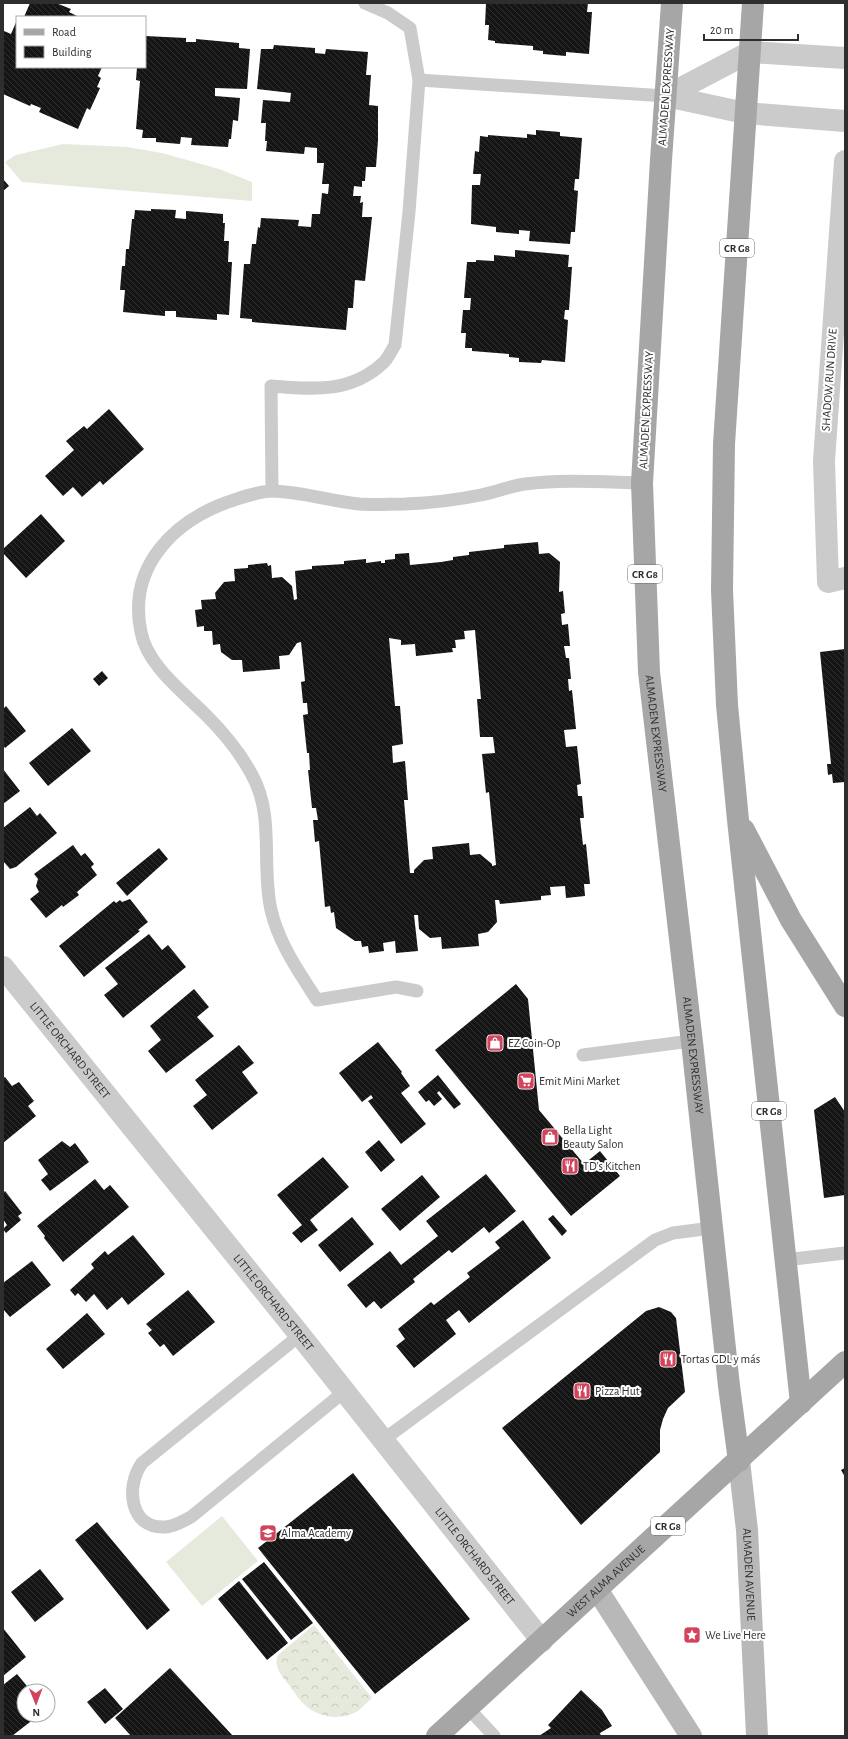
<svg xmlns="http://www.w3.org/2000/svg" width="848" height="1739" font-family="'Alegreya Sans',sans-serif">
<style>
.grass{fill:#e5eadd}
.forest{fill:url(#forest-crowns)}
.building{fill:url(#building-back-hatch);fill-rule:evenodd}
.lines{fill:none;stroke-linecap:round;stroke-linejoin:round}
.lane{stroke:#cbcbcb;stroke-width:13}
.street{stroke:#cbcbcb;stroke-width:22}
.secondary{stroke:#b8b8b8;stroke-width:22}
.primary{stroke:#a6a6a6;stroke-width:22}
.labels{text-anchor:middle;stroke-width:4;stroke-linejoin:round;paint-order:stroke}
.shield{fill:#fff;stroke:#6d6d6d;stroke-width:1}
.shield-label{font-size:11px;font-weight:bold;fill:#2e2e2e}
.street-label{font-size:12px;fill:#2e2e2e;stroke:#fff}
.poi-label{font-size:12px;fill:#2e2e2e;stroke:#fff;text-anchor:start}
</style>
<defs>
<pattern id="forest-crowns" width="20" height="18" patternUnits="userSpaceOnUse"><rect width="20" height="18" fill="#e5eadd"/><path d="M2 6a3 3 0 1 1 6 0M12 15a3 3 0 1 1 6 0" fill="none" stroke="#c5c9be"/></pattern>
<pattern id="building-back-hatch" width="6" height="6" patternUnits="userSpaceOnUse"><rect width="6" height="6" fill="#151515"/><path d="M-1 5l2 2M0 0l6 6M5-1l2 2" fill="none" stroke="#2f2f2f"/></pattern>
</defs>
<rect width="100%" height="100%" fill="#fff"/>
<path class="grass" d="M63,144L127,147L162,153L219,169L252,182V201L22,182L5,162L16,155Z
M222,1516L258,1561L202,1606L166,1562Z"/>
<path class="forest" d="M314,1625L372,1698C367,1702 363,1707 358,1711C342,1721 317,1718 304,1704C298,1699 294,1691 289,1685C282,1676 273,1667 278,1655Z"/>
<path class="building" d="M30,3H56L71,9L69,12L79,17H24Z
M486,3H588L587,12H592L589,54L566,52V56L543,54V51L533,50V46L495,43V41L488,40L489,25H485Z
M17,20V67H102L98,76L101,78L97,87L100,88L90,110L87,108L78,129L39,112L41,108L31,104L30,106L3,94V34L4,31L11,34Z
M145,36L186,38V42H196V39L239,43V48L250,49L247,89L215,88V96L240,98L238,121L233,120L231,139H229L228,147L191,145L192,138L181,137L180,144L156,142V138H142L143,130L136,129L140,81L136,80L137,67H145Z
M274,45L315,48V53L325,54L326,49L368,52L366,75H371L369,105L378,106V140L376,167H366L365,181H362V187L354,186L353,196H361L360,203L363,202L362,217H372L365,281L355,280L353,308H348L346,330L252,322V319L240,318L244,264H250L252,244H256L258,227L260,228L261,218L299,220L298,226L311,227L312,214H320L322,193L328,194L329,184H322L324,163H317V148L305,147L304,154L266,151L267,141H265L266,123H261L263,100L290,102L291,93L257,89L261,49H273Z
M536,130L560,132V136L582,138L579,179H575L574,190L578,191L575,232H571L570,244L529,241L530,231L519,230V234L496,232V227L471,224L472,185H480L481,174H473L475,151L479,152L480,136L488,137V135L527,138V134L536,135Z
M3,179L9,186L3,191Z
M151,209L176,210L175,218L186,219V211L223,214V223H225L224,241H229L228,262H232L229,315L217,314V320L176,317V311H165V316L123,312L125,290H120L122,266H125L126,249H129L132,219H134L135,210L151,211Z
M515,250L569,255L568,267H572L569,310H565L564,319L568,320L565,362L542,360L541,363L519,362V358L509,357V354L472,351V348H465L466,333H461L463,310H470L471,298H464L467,262H476V260L494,261V255L515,257Z
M109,409L144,449L103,485L100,481L82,497L73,487L63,496L45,476L74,450L66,441L84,426L87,429Z
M41,514L65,541L26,578L3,553V549Z
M538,542L539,554L549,553L560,562L559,592L563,591L565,613L561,614L562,625L568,624L570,646H564L566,658H569L571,679H568L569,691L572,690L576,729L564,730L566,747L577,746L581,784L577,785L578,796H582L584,818H580L583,845L586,844L590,884H584L585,896L566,898L565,886L550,887L551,895L541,896V900L500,904L499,900H495L497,922L488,932L478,934L479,946L442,949L441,937L430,938L419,929L418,915H414L418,951L396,953L395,941L383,943L384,951L369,953L368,946L362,947L361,941H355L336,928L334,912L331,913L330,906L325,907L319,841L315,842L313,820H318L316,808H312L308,770H310L309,753H307L303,715L308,714L307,703H303L301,682L305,681L301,642L297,643L289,655L279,656L280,669L243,672L242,660H232L221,652L220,644L213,645L212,631H204V626L197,627L195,610L202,609L201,600L216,599L215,593L224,582L235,581L234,569L248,568V565L267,563L268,566L271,565L272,578L282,577L292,586L294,600L297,599L295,571L312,569V566L344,564V561L366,559V563L381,561V563H385V560L395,559V554L409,553L410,565L441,562L453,560V557L469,555V552L504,548V545ZM475,630L481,699H477L480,737H493L495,753L482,754L486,793L489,792L496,865L492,866V864L480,854L470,855L469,843L432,847L433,859L424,860L414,870V873H410L404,800H408L405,761L393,763L392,746L403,744L400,706H395L389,638L401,640V645L415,644L416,656L453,652L452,648H456L455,640L465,639L464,631Z
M845,649V782L833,783L832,774L828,775L827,764H831L820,652Z
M102,671L108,678L99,686L93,679Z
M6,706L26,731L5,748L3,745V709Z
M72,728L91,751L48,786L29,763Z
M3,769L20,791L3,804Z
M30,807L37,816L40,813L57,833L16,867L10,869L3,861V828Z
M73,845L81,856L85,853L94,864L91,867L97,875L77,892L79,895L63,907L62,905L46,918L30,899L39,892L36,886L38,879L34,874Z
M159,848L168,859L127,896L116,883Z
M130,899L148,922L138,930L140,931L84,977L59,946L114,901L116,903L120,900L122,902Z
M149,934L162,950L168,945L186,967L123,1018L104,995L118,984L105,968Z
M516,984L528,999L539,1110L584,1164L600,1151L620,1176L571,1216L435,1050Z
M194,989L209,1007L197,1017L214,1036L166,1073L148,1051L161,1040L150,1026Z
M378,1042L402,1072L401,1073L410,1086L401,1093L426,1124L401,1144L368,1101L373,1098L371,1095L362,1102L339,1073Z
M239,1045L254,1063L242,1072L258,1093L212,1130L193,1106L207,1095L195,1080Z
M438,1075L461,1104L454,1109L439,1091L437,1093L442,1099L434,1106L429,1100L426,1102L418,1092Z
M5,1077L12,1086L19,1082L34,1101L28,1106L36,1116L3,1143V1078Z
M835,1097L845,1112V1195L824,1198L814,1110Z
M379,1140L395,1160L381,1172L365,1152Z
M62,1141L70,1147L75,1143L89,1162L50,1191L41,1180L48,1174L38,1160Z
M323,1157L349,1187L310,1220L318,1230L301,1243L292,1233L302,1225L277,1195Z
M486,1174L516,1211L489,1233L484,1227L452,1253L449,1250L413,1279L415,1282L381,1309L374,1301L366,1308L347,1285L390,1251L401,1265L438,1236L426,1221Z
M422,1175L440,1197L400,1231L381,1209Z
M95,1179L104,1190L110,1185L129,1207L63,1262L44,1238L45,1236L37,1226Z
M5,1191L22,1213L18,1216L21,1220L6,1233L3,1229L7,1225L3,1219V1193Z
M553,1215L567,1231L562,1236L548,1219Z
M352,1217L374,1244L340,1272L318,1245Z
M523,1220L551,1258L469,1323L459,1310L446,1320L456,1334L414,1368L396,1346L405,1339L398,1329L431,1302L434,1305L470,1277L467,1273L500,1248L495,1242Z
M133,1235L165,1274L128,1305L122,1297L107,1310L94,1294L86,1302L78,1293L75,1296L70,1290L94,1268L91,1264L105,1251L108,1255Z
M32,1261L51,1285L10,1317L3,1309V1283Z
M188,1290L215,1322L173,1356L164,1344L160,1347L148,1333L152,1330L146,1324Z
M659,1307L671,1312L676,1318L685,1392L668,1408L663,1419L660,1430V1452L581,1525L502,1428L646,1311Z
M87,1313L105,1334L63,1369L46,1349Z
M845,1468V1477L841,1470Z
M353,1473L470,1619L375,1694L258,1548Z
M97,1522L170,1610L147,1630L75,1540Z
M264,1562L313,1623L291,1640L242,1579Z
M40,1569L64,1599L35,1622L11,1592Z
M239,1581L288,1643L267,1660L218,1599Z
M3,1628L26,1657L3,1676Z
M170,1668L233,1736H131L115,1718Z
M17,1674L31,1691H24V1715H39L12,1736H3V1685Z
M105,1688L123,1709L105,1724L87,1702Z
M581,1690L602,1710L612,1726L600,1733L601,1736H539L551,1728L548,1725Z"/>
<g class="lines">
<path class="lane" d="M419,80L666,96
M272,491L271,386C311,389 350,394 383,363C388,359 391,351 395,345L409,212L419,80L410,28L388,13L365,3
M417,991L396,987L317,1000C299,972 279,944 271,910C261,866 275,816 252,775C241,754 223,732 206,715C183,692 147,665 141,632C127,566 175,519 234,500C246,496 260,491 273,491C302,492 331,501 359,504C374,505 390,504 405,504C430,503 456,500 481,495C496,492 510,486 525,484C564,479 603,482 642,483
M583,1055L691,1041
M785,1260L845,1253
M300,1335L142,1463C125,1487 130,1529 165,1527C174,1527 183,1521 191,1517L345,1391
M383,1440L655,1240L673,1233L712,1228
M468,1708L494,1736"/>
<g class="street">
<path d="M666,96L750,52L845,58"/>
<path d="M666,96L745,113L845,121"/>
<path d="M845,161L824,461L828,582L845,578"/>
<path id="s1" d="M3,967L300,1335L542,1641"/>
</g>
<g class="secondary">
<path id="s2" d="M739,1461L747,1530L757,1736"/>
<path d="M598,1591L691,1736"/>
</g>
<g class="primary">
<path id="s3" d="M672,3L661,160L642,483L649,672L693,1051L729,1386L739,1461"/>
<path d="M753,3L724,444L722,590L727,705L738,820L801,1403"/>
<path d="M744,830L791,920L845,1006"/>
<path id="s4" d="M437,1736L845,1362"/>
</g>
</g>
<defs>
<g id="shop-square" transform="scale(0.9)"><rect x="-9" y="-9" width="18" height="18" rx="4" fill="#d2435c" stroke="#fff"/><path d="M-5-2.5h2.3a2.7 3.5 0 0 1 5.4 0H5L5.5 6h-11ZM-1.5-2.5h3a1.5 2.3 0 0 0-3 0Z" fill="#fff"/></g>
<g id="supermarket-square" transform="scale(0.9)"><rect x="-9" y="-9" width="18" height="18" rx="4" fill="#d2435c" stroke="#fff"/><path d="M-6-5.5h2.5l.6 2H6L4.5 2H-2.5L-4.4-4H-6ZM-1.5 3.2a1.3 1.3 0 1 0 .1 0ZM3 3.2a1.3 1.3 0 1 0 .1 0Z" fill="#fff"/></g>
<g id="restaurant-square" transform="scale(0.9)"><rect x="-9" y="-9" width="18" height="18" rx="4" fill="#d2435c" stroke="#fff"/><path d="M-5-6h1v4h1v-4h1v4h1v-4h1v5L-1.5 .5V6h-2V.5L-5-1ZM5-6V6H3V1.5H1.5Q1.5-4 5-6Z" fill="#fff"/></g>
<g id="school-square" transform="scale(0.9)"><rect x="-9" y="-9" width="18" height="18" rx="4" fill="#d2435c" stroke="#fff"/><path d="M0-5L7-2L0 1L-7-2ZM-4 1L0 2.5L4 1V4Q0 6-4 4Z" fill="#fff"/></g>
<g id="sight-square" transform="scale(0.9)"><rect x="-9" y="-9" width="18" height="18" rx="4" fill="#d2435c" stroke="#fff"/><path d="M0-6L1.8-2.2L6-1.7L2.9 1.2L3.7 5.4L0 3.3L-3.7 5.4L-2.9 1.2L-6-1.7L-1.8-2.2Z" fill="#fff"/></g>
</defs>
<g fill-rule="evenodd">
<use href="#shop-square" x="495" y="1043"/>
<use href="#supermarket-square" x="526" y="1081"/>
<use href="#shop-square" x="550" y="1137"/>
<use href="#restaurant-square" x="570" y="1166"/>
<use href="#restaurant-square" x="668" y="1359"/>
<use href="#restaurant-square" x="582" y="1391"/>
<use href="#school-square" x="268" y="1533"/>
<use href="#sight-square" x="692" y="1635"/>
</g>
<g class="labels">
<g class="shield">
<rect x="720" y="239" width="34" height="18" rx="3"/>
<rect x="628" y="565" width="34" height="18" rx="3"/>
<rect x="752" y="1102" width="34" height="18" rx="3"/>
<rect x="651" y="1517" width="34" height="18" rx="3"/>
</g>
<g class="shield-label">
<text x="737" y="252">CR G8</text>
<text x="645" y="578">CR G8</text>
<text x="769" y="1115">CR G8</text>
<text x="668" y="1530">CR G8</text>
</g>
<g class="street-label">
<text transform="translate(666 87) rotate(-86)" y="4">ALMADEN EXPRESSWAY</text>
<text transform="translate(829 380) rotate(-86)" y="4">SHADOW RUN DRIVE</text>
<text transform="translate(646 410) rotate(-87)" y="4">ALMADEN EXPRESSWAY</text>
<text dy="4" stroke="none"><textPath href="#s3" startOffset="732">ALMADEN EXPRESSWAY</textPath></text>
<text dy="4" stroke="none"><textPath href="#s1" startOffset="107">LITTLE ORCHARD STREET</textPath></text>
<text dy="4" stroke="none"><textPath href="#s3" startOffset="1056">ALMADEN EXPRESSWAY</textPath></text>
<text dy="4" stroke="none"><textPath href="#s1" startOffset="431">LITTLE ORCHARD STREET</textPath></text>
<text dy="4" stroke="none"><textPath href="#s1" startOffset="755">LITTLE ORCHARD STREET</textPath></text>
<text dy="4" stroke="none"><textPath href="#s2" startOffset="114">ALMADEN AVENUE</textPath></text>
<text dy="4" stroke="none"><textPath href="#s4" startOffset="229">WEST ALMA AVENUE</textPath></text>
</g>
<g class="poi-label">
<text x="508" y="1047">EZ Coin-Op</text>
<text x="539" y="1085">Emit Mini Market</text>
<text x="563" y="1134">Bella Light<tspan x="563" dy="14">Beauty Salon</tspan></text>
<text x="583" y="1170">TD’s Kitchen</text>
<text x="681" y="1363">Tortas GDL y más</text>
<text x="595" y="1395">Pizza Hut</text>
<text x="281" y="1537">Alma Academy</text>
<text x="705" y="1639">We Live Here</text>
</g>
</g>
<rect width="848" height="1739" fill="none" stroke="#2e2e2e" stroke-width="8"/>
<rect x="16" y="16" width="130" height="52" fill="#ffffff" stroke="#ababab"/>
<rect x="24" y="29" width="20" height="6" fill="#a6a6a6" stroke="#ababab"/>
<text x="52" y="36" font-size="12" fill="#2e2e2e">Road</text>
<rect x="24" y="46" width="20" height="12" fill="url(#building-back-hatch)" stroke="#ababab"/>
<text x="52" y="56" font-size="12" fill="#2e2e2e">Building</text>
<g transform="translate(36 1703) rotate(179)"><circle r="19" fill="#ffffff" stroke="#ababab"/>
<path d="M0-3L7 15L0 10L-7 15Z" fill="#d2435c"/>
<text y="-6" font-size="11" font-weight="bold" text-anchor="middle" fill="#2e2e2e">N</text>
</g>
<path d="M704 34v6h94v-6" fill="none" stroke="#2e2e2e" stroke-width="2"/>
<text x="710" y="34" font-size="12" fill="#2e2e2e" stroke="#ffffff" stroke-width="3" paint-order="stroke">20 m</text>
</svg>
